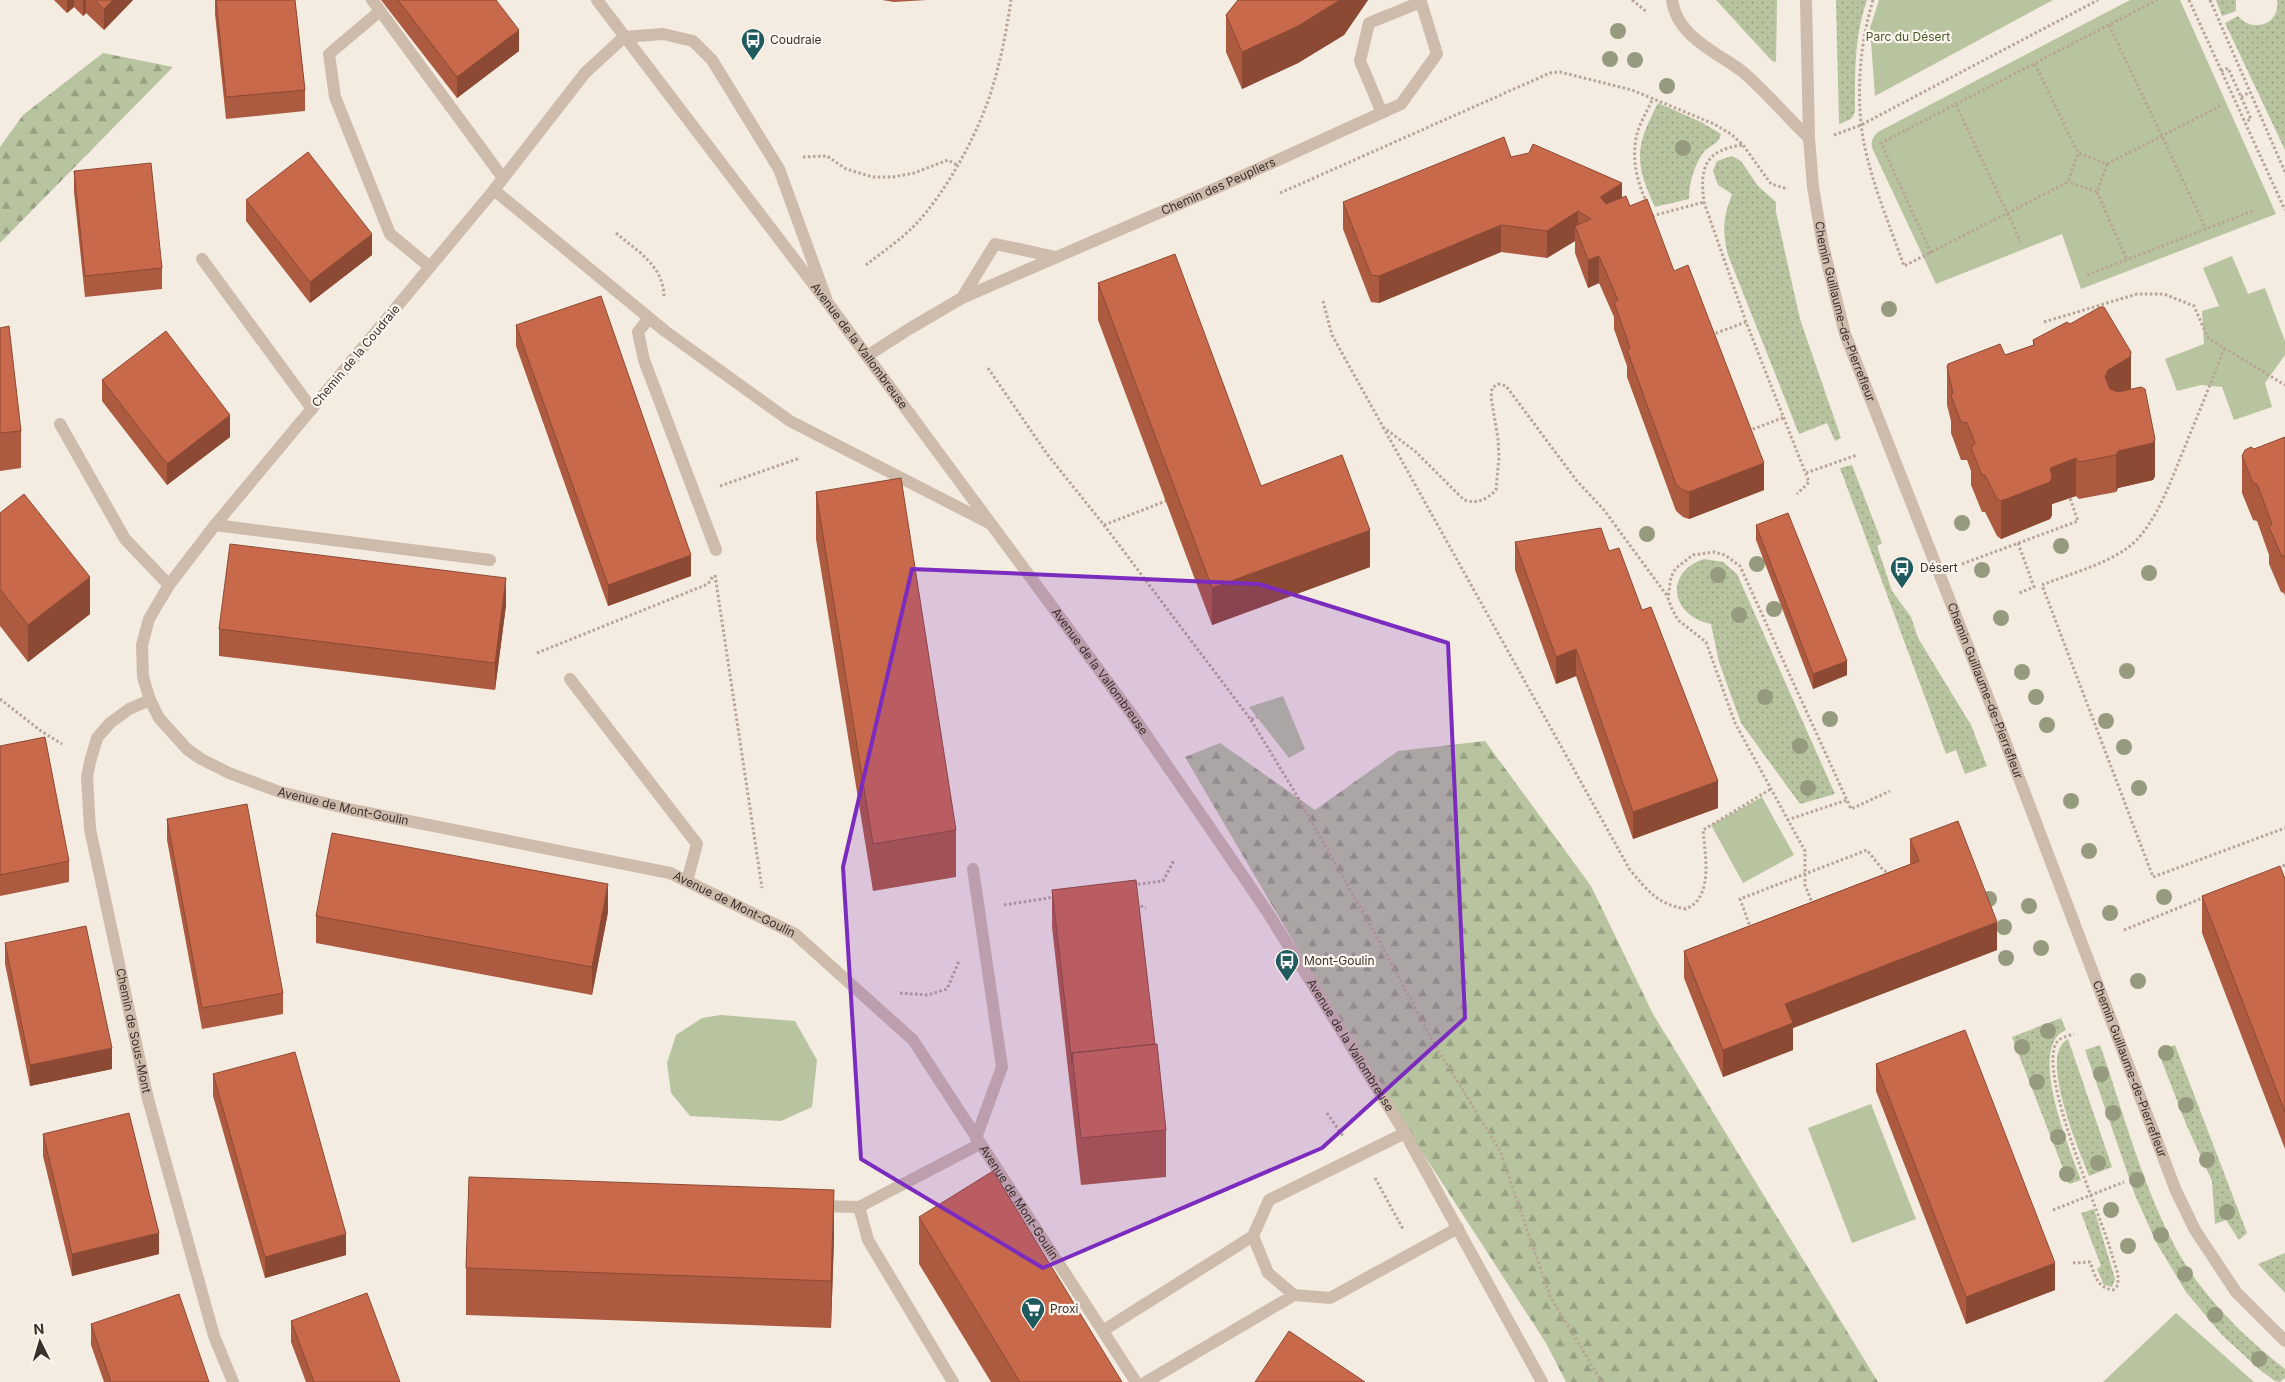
<svg xmlns="http://www.w3.org/2000/svg" width="2285" height="1382" font-family="Inter,sans-serif">
<style>
.grass{fill:url(#grass-dots)}
.forest{fill:url(#forest-firs)}
.green{fill:#b8c4a0}
.lines{fill:none;stroke-linecap:round;stroke-linejoin:round}
.path{stroke:#b9a596;stroke-width:3;stroke-dasharray:2.5 2.5;stroke-linecap:butt}
.lane{stroke:#cdbbac;stroke-width:12}
.street{stroke:#cdbbac;stroke-width:12}
.tree{fill:#969b7f}
.wall{fill:#ac5a40}
.shaded-wall{fill:#8c4a34}
.building{fill:#c8694b;stroke:#8c4a34}
.marked{fill:#7b2cbf;fill-opacity:0.2;stroke:#7b2cbf;stroke-width:4;stroke-linejoin:round}
.labels{text-anchor:middle;stroke-width:4.5;stroke-linejoin:round;paint-order:stroke}
.park-label{font-size:12px;fill:#4a5a2e;stroke:#fbf5ee}
.poi-label{font-size:12px;fill:#3b302b;stroke:#fbf5ee;text-anchor:start}
.street-label{font-size:12px;fill:#3b302b;stroke:#fbf5ee}
</style>
<defs>
<pattern id="grass-dots" width="8" height="8" patternUnits="userSpaceOnUse" patternTransform="scale(1.25)"><rect width="8" height="8" fill="#b8c4a0"/><path d="M2 2h.1M6 6h.1" fill="none" stroke="#97a083" stroke-width="1.8" stroke-linecap="round"/></pattern>
<pattern id="forest-firs" width="22" height="20" patternUnits="userSpaceOnUse" patternTransform="scale(1.25)"><rect width="22" height="20" fill="#b8c4a0"/><path d="M5 1l3.5 6h-7zM16 11l3.5 6h-7z" fill="#97a083"/></pattern>
</defs>
<rect width="100%" height="100%" fill="#f4ebe1"/>
<path class="grass" d="M1716,0H1777L1776,62L1772,61Z
M1836,0H1867C1854,36 1855,74 1855,112L1851,119L1839,124Z
M2216,0H2236V11L2222,16Z
M2277,0H2285V150L2225,23L2238,16C2253,34 2281,24 2277,0Z
M1658,103L1701,122L1721,134C1718,146 1710,144 1703,153C1694,166 1689,183 1689,199L1655,207C1634,162 1635,147 1658,103Z
M1732,156L1741,161L1758,186L1776,202V212L1800,319L1841,438L1835,441L1827,423L1799,434L1728,255C1722,229 1723,219 1732,194L1718,185L1713,171L1717,161Z
M1852,465L1882,543L1877,546L1892,591L1911,617L1918,638L1971,725L1987,766L1965,774L1956,750L1946,754L1840,468Z
M1704,559L1723,562L1737,574L1835,794L1800,804L1741,723L1719,662L1711,624C1670,616 1664,572 1704,559Z
M2061,1018L2066,1030C2026,1046 2070,1150 2081,1180L2069,1184L2012,1037Z
M2068,1039L2112,1167L2089,1176C2080,1152 2037,1054 2068,1039Z
M2100,1045C2126,1119 2151,1221 2199,1284C2223,1316 2253,1344 2285,1369V1378L2280,1382L2275,1381L2260,1370L2222,1335L2186,1292L2156,1242L2135,1195L2085,1050Z
M2175,1045L2247,1233L2239,1240L2226,1220L2215,1224L2212,1181L2186,1124L2158,1051Z
M2094,1209L2115,1279L2112,1287L2104,1285L2097,1269L2101,1266L2081,1213Z
M2285,1253V1293L2258,1264Z"/>
<path class="forest" d="M103,53L173,67L0,243V147L23,115Z
M1485,741L1591,886L1653,1014L1878,1382H1566L1546,1343L1367,1067L1185,757L1220,743L1315,810L1398,751Z"/>
<path class="green" d="M1879,0H2053L1875,96L1870,28Z
M2130,0H2180L2276,214L2081,289L2062,234L1936,284L1873,150C1870,142 1872,138 1878,132Z
M2232,256L2248,294L2265,288L2285,341V355L2265,383L2272,407L2234,420L2222,387L2201,385L2177,391L2165,359L2204,344L2202,311L2219,306L2203,268Z
M1283,696L1305,749L1289,758L1249,707Z
M1762,797L1794,855L1743,883L1711,825Z
M721,1015L795,1021L817,1060L812,1107L781,1121L690,1116L671,1093L667,1063L676,1035L702,1018Z
M1871,1104L1916,1219L1852,1243L1808,1128Z
M2176,1313L2254,1382H2103Z"/>
<g class="lines">
<path class="path" d="M1632,0L1647,12
M1873,0C1861,40 1857,82 1861,124C1866,170 1889,223 1904,266L2068,182L2078,153L2107,164L2097,192L2068,182
M2189,0L2285,210
M2210,0L2285,172
M2109,25L2206,229
M2035,64L2078,153
M2221,71L2228,68L2251,119L2245,122
M2241,97L2250,92
M1956,105L2021,242
M1834,135L1861,125L2098,0
M1742,145C1706,150 1699,167 1704,202L1746,322L1809,482L1797,494
M803,157L827,156L846,169L873,177H893L914,173L948,160L957,165
M2107,164L2220,106
M2097,192L2127,260
M1280,193L1550,73L1560,72L1632,90L1714,124L1731,134L1743,145L1771,184L1788,189
M1647,203C1637,182 1631,158 1637,134C1640,122 1648,110 1653,98
M1652,216L1704,202
M616,233C637,251 663,265 664,296
M1931,253L1881,143L2157,0
M866,265C881,253 899,241 913,227C946,194 982,127 994,82C1002,55 1007,27 1011,0
M2087,275L2255,210
M1323,301L1332,335L1383,427L1416,452L1464,500C1478,504 1486,500 1496,490L1499,457L1498,439L1491,397L1492,388L1498,384L1506,386L1577,481L1604,510L1668,597
M2044,322L2137,294H2164L2194,306L2208,338L2224,348C2212,381 2199,412 2186,444C2172,477 2156,528 2126,549C2101,566 2069,574 2042,585L2153,877L2285,828
M1711,335L1746,322
M2224,348L2285,385
M988,368L1047,454L1104,525L1251,720L1257,717
M1383,427L1630,870C1648,891 1657,904 1686,909C1714,897 1705,855 1703,830L1771,789
M1748,431L1785,417
M1806,473L1857,455
M720,486L797,459L799,456
M1104,525L1166,501
M2018,543L2034,587L2019,593
M1962,564L2078,521L2070,498
M715,575L762,888
M537,653L708,584L713,576
M0,699L41,731L62,744
M1251,720L1293,789L1382,946L1431,1038L1500,1151L1550,1296L1602,1382
M1787,820L1847,800
M2278,868L2285,865
M1133,885L1163,881L1174,860
M1136,904L1146,908
M1004,905L1055,897
M1813,905L1805,885V851L1735,723L1706,642L1678,620L1672,609L1668,598L1671,577L1676,568L1693,555L1714,552L1725,555L1740,566L1851,809L1890,791
M1751,929L1740,899L1867,850L1883,870L1892,874
M2124,930L2205,897
M900,993L928,995L947,989L959,961
M1327,1113L1343,1136
M1375,1178L1403,1229
M2053,1210L2124,1182
M2073,1263L2090,1262C2095,1275 2097,1288 2113,1290C2116,1288 2118,1286 2118,1281C2119,1273 2114,1263 2112,1255C2102,1217 2036,1072 2057,1042C2061,1037 2068,1036 2074,1034"/>
<path class="lane" d="M372,0L503,178
M1672,0C1677,37 1717,52 1743,72C1766,92 1787,117 1809,138
M380,11L329,54L335,97L390,234L430,267
M624,37L663,34L693,41L712,60L779,169L826,298
M494,190L665,331L790,421L989,523
M202,259L312,409
M649,318L638,332L644,360L716,550
M60,424L125,539L169,585
M215,525L490,560
M570,679L697,844L687,881
M973,869L1002,1067L976,1138
M1405,1133L1269,1200L1253,1236L1268,1273L1294,1295L1330,1298L1458,1228
M818,1206L859,1207L980,1144
M859,1207L868,1240L953,1382
M1104,1330L1253,1236
M1146,1382L1294,1295"/>
<g class="street">
<path id="s1" d="M597,0L827,302L1133,716L1241,873L1268,913L1405,1133L1542,1382"/>
<path id="s2" d="M1806,0L1809,138L1813,187L1823,246L1845,334L2000,728L2176,1191L2195,1230L2236,1292L2285,1341"/>
<path id="s3" d="M624,37L585,73L494,190L215,525L169,585L149,619L142,645L143,677L150,700L159,718L187,749L201,759L229,773L280,792L353,810L670,873L795,934L913,1040L1136,1382"/>
<path d="M962,298L995,244L1056,257"/>
<path id="s4" d="M867,356L909,329L962,298L1214,189L1401,104L1437,54L1421,2L1369,23L1360,61L1382,113"/>
<path id="s5" d="M150,700L129,709L110,723L97,738L90,762L87,777L90,829L148,1099L214,1336L233,1382"/>
</g>
</g>
<g class="tree">
<circle cx="1618" cy="31" r="8"/>
<circle cx="1610" cy="59" r="8"/>
<circle cx="1635" cy="60" r="8"/>
<circle cx="1667" cy="86" r="8"/>
<circle cx="1683" cy="148" r="8"/>
<circle cx="1889" cy="309" r="8"/>
<circle cx="1962" cy="523" r="8"/>
<circle cx="1647" cy="534" r="8"/>
<circle cx="2061" cy="546" r="8"/>
<circle cx="1757" cy="564" r="8"/>
<circle cx="1982" cy="570" r="8"/>
<circle cx="2149" cy="573" r="8"/>
<circle cx="1718" cy="575" r="8"/>
<circle cx="1774" cy="609" r="8"/>
<circle cx="1739" cy="615" r="8"/>
<circle cx="2001" cy="618" r="8"/>
<circle cx="2127" cy="671" r="8"/>
<circle cx="2022" cy="672" r="8"/>
<circle cx="1765" cy="697" r="8"/>
<circle cx="2036" cy="697" r="8"/>
<circle cx="1830" cy="719" r="8"/>
<circle cx="2106" cy="721" r="8"/>
<circle cx="2047" cy="725" r="8"/>
<circle cx="1800" cy="746" r="8"/>
<circle cx="2124" cy="747" r="8"/>
<circle cx="1808" cy="788" r="8"/>
<circle cx="2139" cy="788" r="8"/>
<circle cx="2071" cy="801" r="8"/>
<circle cx="2089" cy="851" r="8"/>
<circle cx="2164" cy="897" r="8"/>
<circle cx="1989" cy="899" r="8"/>
<circle cx="2029" cy="906" r="8"/>
<circle cx="2110" cy="913" r="8"/>
<circle cx="2004" cy="927" r="8"/>
<circle cx="2041" cy="948" r="8"/>
<circle cx="2006" cy="958" r="8"/>
<circle cx="2138" cy="981" r="8"/>
<circle cx="2048" cy="1031" r="8"/>
<circle cx="2022" cy="1047" r="8"/>
<circle cx="2166" cy="1053" r="8"/>
<circle cx="2101" cy="1074" r="8"/>
<circle cx="2037" cy="1082" r="8"/>
<circle cx="2186" cy="1105" r="8"/>
<circle cx="2113" cy="1113" r="8"/>
<circle cx="2058" cy="1137" r="8"/>
<circle cx="2207" cy="1160" r="8"/>
<circle cx="2098" cy="1163" r="8"/>
<circle cx="2067" cy="1174" r="8"/>
<circle cx="2137" cy="1180" r="8"/>
<circle cx="2111" cy="1210" r="8"/>
<circle cx="2227" cy="1212" r="8"/>
<circle cx="2161" cy="1235" r="8"/>
<circle cx="2128" cy="1246" r="8"/>
<circle cx="2185" cy="1274" r="8"/>
<circle cx="2215" cy="1315" r="8"/>
<circle cx="2259" cy="1359" r="8"/>
</g>
<path class="wall" d="M54,0H133L104,30L86,13L83,16L74,7L67,13Z
M215,0H295L305,90V111L226,119L215,14Z
M381,0H496L519,51L457,98Z
M882,0H927L894,2Z
M1238,0H1368L1344,35L1298,63L1242,89L1226,52V15Z
M74,171L162,268V289L85,297L74,192Z
M1622,198L1630,206L1674,271L1764,490L1689,519L1683,517L1676,511L1627,377V366L1614,329V317L1599,283L1588,288L1575,253V241L1547,258L1501,252L1379,303L1371,302L1369,297L1343,229V202Z
M246,200L372,255L310,303L246,221Z
M1098,283L1261,486L1370,567L1212,625L1098,320Z
M516,325L691,576L608,606L516,346Z
M0,328L21,431V468L0,471Z
M2033,340L2131,389L2155,476L2153,480L2118,488L2116,492L2079,499L2076,496L2052,504V515L2050,519L2001,539L1997,536L1985,512H1982L1971,485V471L1967,460H1961L1951,433V421L1947,405V367L2005,355L2033,345Z
M102,380L230,437L167,485L102,401Z
M2285,437V596L2284,593L2281,592L2269,564V555L2257,521L2253,520L2242,493V456L2254,449Z
M816,492L956,830V877L873,891L816,539Z
M0,513L90,614L28,662L0,626Z
M1756,525L1847,675L1813,689L1756,540Z
M1515,542L1609,551L1718,808L1633,839L1576,676L1556,684L1515,570Z
M506,605L495,690L219,656V629Z
M0,746L69,861V882L0,896Z
M167,819L283,993V1014L202,1029L167,840Z
M1910,839L1997,950L1793,1028V1050L1723,1077L1684,978V951L1910,864Z
M2285,879V1149L2202,933V896Z
M1052,890L1166,1130V1177L1081,1185L1052,927Z
M608,912L592,995L316,943V916Z
M5,943L112,1069L30,1086L5,964Z
M1876,1064L2055,1290L1966,1324L1876,1091Z
M213,1074L346,1255L265,1278L213,1096Z
M43,1134L159,1254L72,1276L43,1156Z
M919,1217L1122,1382H991L919,1264Z
M834,1237L831,1328L466,1315V1268Z
M291,1321L400,1382H306L291,1342Z
M91,1324L209,1382H104L91,1345Z"/>
<path class="shaded-wall" d="M67,0H74V7L67,13Z
M83,0H86V13L83,16Z
M113,0H133L104,30V9Z
M1340,0H1368L1344,35L1298,63L1242,89V52Z
M519,30V51L457,98V77Z
M1622,183V211L1600,224V197Z
M1578,211V235L1575,226V241L1547,258V231Z
M1501,225V252L1379,303V276Z
M372,234V255L310,303V282Z
M1599,256V283L1588,288V260Z
M2131,352V390L2108,407L2105,377L2108,370Z
M230,415V437L167,485V464Z
M2155,439V476L2153,480L2118,488L2116,492V455L2118,451Z
M2076,458V496L2052,504V515L2050,519L2001,539V501L2050,468Z
M1764,463V490L1689,519V492Z
M1370,530V567L1212,625V588Z
M691,555V576L608,606V585Z
M90,577V614L28,662V625Z
M506,578V605L495,690V663Z
M1576,649V676L1556,684V657Z
M1847,661V675L1813,689V674Z
M1718,781V808L1633,839V812Z
M608,884V912L592,995V967Z
M1997,922V950L1793,1028V1050L1723,1077V1050L1785,1004Z
M112,1048V1069L30,1086V1065Z
M834,1190V1237L831,1328V1281Z
M159,1233V1254L72,1276V1254Z
M346,1234V1255L265,1278V1257Z
M2055,1263V1290L1966,1324V1297Z"/>
<path class="building" d="M95,0H113L104,9Z
M216,0H295L305,90L226,97Z
M398,0H496L519,30L457,77Z
M1238,0H1340L1298,26L1242,52L1226,15Z
M1504,137L1511,157L1529,153L1533,144L1622,183L1600,197L1606,204L1626,196L1630,206L1647,199L1674,271L1688,265L1764,463L1689,492L1683,490L1676,484L1627,350L1630,348L1614,302L1618,300L1599,256L1588,260L1575,226L1591,219L1578,211L1547,231L1501,225L1379,276L1371,275L1343,202Z
M308,152L372,234L310,282L246,200Z
M151,163L162,268L85,276L74,171Z
M1175,254L1261,486L1342,455L1370,530L1212,588L1098,283Z
M601,296L691,555L608,585L516,325Z
M2100,307H2104L2131,352L2130,357L2108,370L2105,377L2110,389L2118,392L2141,387L2145,389L2155,439L2153,443L2118,451L2116,455L2079,462L2076,458L2050,468L2052,477L2050,482L2001,501L1997,499L1985,475H1982L1971,448L1975,443L1967,423L1961,422L1951,396L1953,393L1947,367L1948,364L2000,344L2005,355L2034,345L2033,340L2067,322L2070,324Z
M9,326L21,431L0,433V328Z
M166,331L230,415L167,464L102,380Z
M2285,437V558L2284,556L2281,555L2269,527L2272,524L2257,484L2253,483L2242,456L2245,450L2251,447L2254,449Z
M901,478L956,830L873,844L816,492Z
M24,494L90,577L28,625L0,589V513Z
M1788,513L1847,661L1813,674L1756,525Z
M1601,528L1609,551L1619,548L1642,610L1651,607L1718,781L1633,812L1576,649L1556,657L1515,542Z
M230,544L506,578L495,663L219,629Z
M45,737L69,861L0,875V746Z
M247,804L283,993L202,1008L167,819Z
M1958,821L1997,922L1785,1004L1793,1023L1723,1050L1684,951L1919,861L1910,839Z
M332,833L608,884L592,967L316,916Z
M2280,866L2285,879V1112L2202,896Z
M1136,880L1155,1044L1072,1053V1063L1052,890Z
M86,926L112,1048L30,1065L5,943Z
M1965,1030L2055,1263L1966,1297L1876,1064Z
M1157,1044L1166,1130L1081,1138L1072,1053Z
M295,1052L346,1234L265,1257L213,1074Z
M129,1113L159,1233L72,1254L43,1134Z
M993,1171L1122,1382H1020L919,1217Z
M469,1177L834,1190L831,1281L466,1268Z
M367,1293L400,1382H314L291,1321Z
M179,1294L209,1382H111L91,1324Z
M1289,1331L1365,1382H1255Z"/>
<path class="marked" d="M912,569L1259,584L1448,643L1465,1018L1322,1148L1043,1268L861,1159L843,867Z"/>
<defs>
<g id="bus-pin" transform="scale(1.25)"><path d="M0 17L-7.5 6A9.5 9.5 0 1 1 7.5 6Z" fill="#1f5a5e" stroke="#fbf5ee"/><path d="M-5-6H5V4H4V6H2V4H-2V6H-4V4H-5ZM-3.5-4V0h7V-4ZM-3.5 1.2v1.5H-2V1.2ZM2 1.2v1.5H3.5V1.2Z" fill="#fff"/></g>
<g id="supermarket-pin" transform="scale(1.25)"><path d="M0 17L-7.5 6A9.5 9.5 0 1 1 7.5 6Z" fill="#1f5a5e" stroke="#fbf5ee"/><path d="M-6-5.5h2.5l.6 2H6L4.5 2H-2.5L-4.4-4H-6ZM-1.5 3.2a1.3 1.3 0 1 0 .1 0ZM3 3.2a1.3 1.3 0 1 0 .1 0Z" fill="#fff"/></g>
</defs>
<g fill-rule="evenodd">
<use href="#bus-pin" x="753" y="40"/>
<use href="#bus-pin" x="1902" y="568"/>
<use href="#bus-pin" x="1287" y="961"/>
<use href="#supermarket-pin" x="1033" y="1309"/>
</g>
<g class="labels">
<g class="park-label">
<text x="1908" y="41">Parc du Désert</text>
</g>
<g class="poi-label">
<text x="770" y="44">Coudraie</text>
<text x="1920" y="572">Désert</text>
<text x="1304" y="965">Mont-Goulin</text>
<text x="1050" y="1313">Proxi</text>
</g>
<g class="street-label">
<text dy="4" stroke="none"><textPath href="#s4" startOffset="391">Chemin des Peupliers</textPath></text>
<text dy="4" stroke="none"><textPath href="#s2" startOffset="316">Chemin Guillaume-de-Pierrefleur</textPath></text>
<text dy="4" stroke="none"><textPath href="#s1" startOffset="434">Avenue de la Vallombreuse</textPath></text>
<text transform="translate(356 356) rotate(-50)" y="4">Chemin de la Coudraie</text>
<text dy="4" stroke="none"><textPath href="#s1" startOffset="839">Avenue de la Vallombreuse</textPath></text>
<text dy="4" stroke="none"><textPath href="#s2" startOffset="721">Chemin Guillaume-de-Pierrefleur</textPath></text>
<text dy="4" stroke="none"><textPath href="#s3" startOffset="1065">Avenue de Mont-Goulin</textPath></text>
<text dy="4" stroke="none"><textPath href="#s3" startOffset="1470">Avenue de Mont-Goulin</textPath></text>
<text dy="4" stroke="none"><textPath href="#s5" startOffset="365">Chemin de Sous-Mont</textPath></text>
<text dy="4" stroke="none"><textPath href="#s1" startOffset="1289">Avenue de la Vallombreuse</textPath></text>
<text dy="4" stroke="none"><textPath href="#s2" startOffset="1126">Chemin Guillaume-de-Pierrefleur</textPath></text>
<text dy="4" stroke="none"><textPath href="#s3" startOffset="1890">Avenue de Mont-Goulin</textPath></text>
</g>
</g>
<g transform="translate(40 1342) rotate(355)" stroke="#fbf5ee" stroke-width="4" paint-order="stroke">
<path d="M0-4L9 19L0 12L-9 19Z" fill="#3b302b"/>
<text y="-8" font-size="14" font-weight="bold" text-anchor="middle" fill="#3b302b">N</text>
</g>
</svg>
